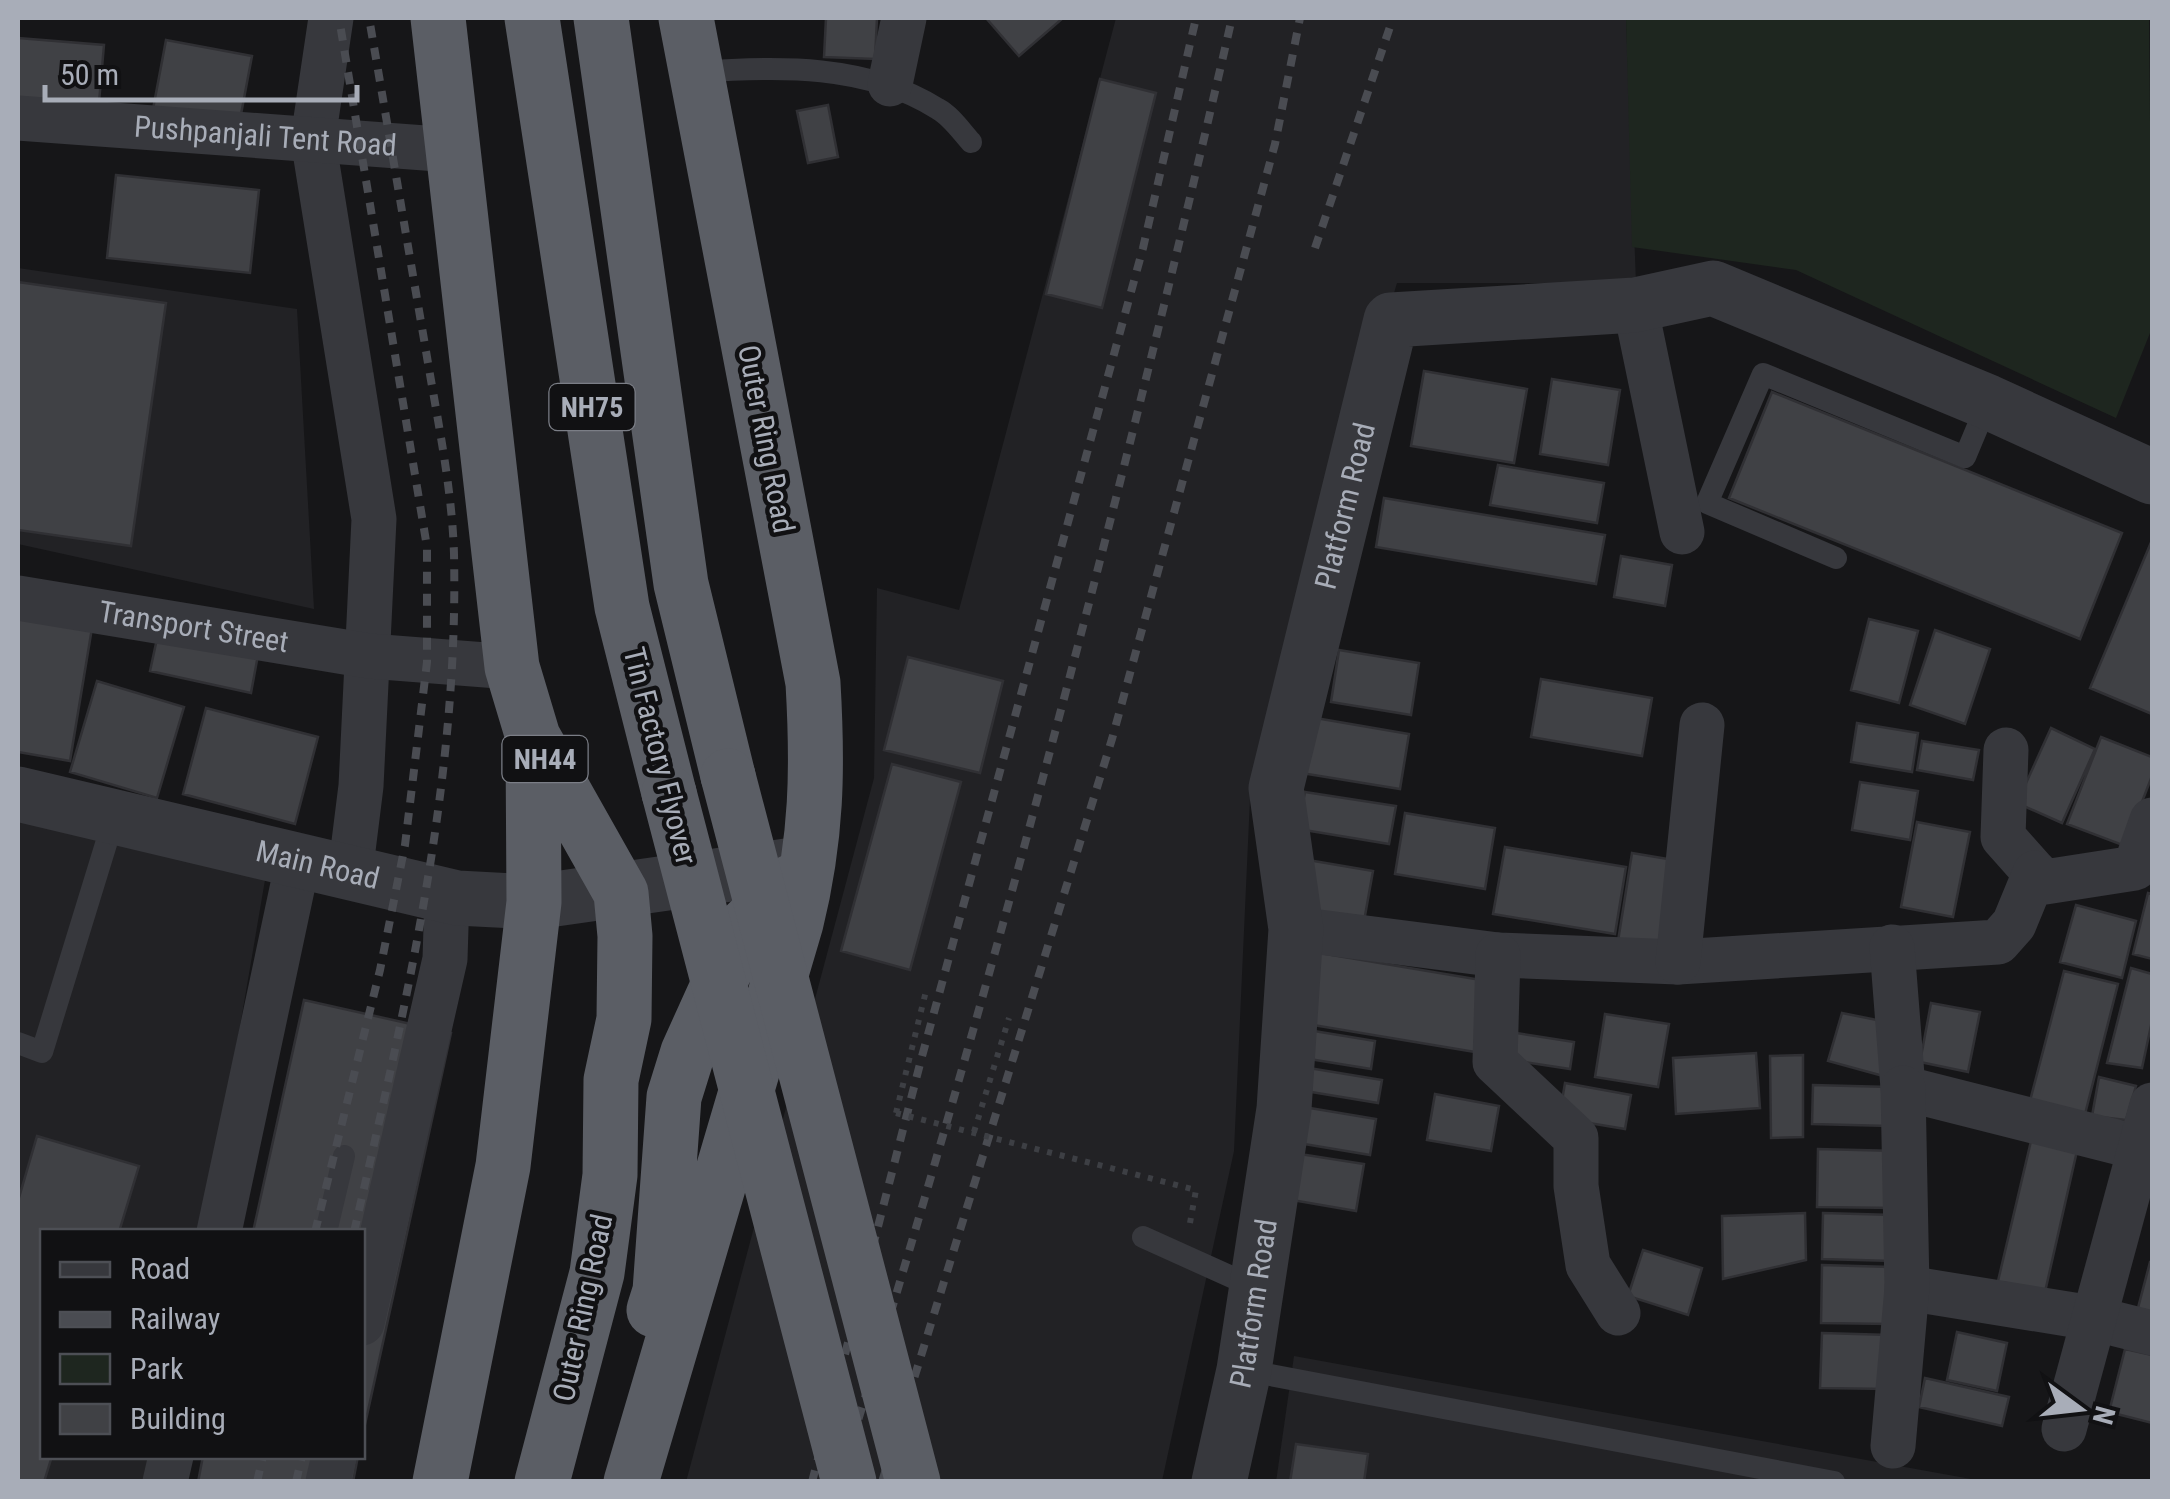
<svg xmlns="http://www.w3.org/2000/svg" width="2170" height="1499" font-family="'Roboto Condensed',sans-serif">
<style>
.built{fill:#222225}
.green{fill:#1e261f}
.building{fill:#404145;stroke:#303034;stroke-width:2.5}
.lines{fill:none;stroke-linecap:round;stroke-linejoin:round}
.path{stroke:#3d3f44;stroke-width:6;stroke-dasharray:5 8;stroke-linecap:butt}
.service{stroke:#37383d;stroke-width:22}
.minor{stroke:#37383d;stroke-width:45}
.tertiary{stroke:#37383d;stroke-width:55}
.trunk{stroke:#5b5e65;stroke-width:55}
.rail{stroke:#4a4c52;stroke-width:8;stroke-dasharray:12 10;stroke-linecap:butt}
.path-bridge{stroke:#3d3f44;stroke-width:6;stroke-dasharray:5 8;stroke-linecap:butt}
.trunk-bridge{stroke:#5b5e65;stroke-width:55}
.labels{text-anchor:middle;stroke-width:9;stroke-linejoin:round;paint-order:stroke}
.shield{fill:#111113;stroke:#7b7e86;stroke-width:2.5}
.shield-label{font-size:28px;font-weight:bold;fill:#a8adb8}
.street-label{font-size:30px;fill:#a8adb8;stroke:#111113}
</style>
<rect width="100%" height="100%" fill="#161618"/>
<path class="built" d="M1116,18H1626L1636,283H1397L1251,777L1234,1151L1162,1481L686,1482L874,778L877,588L959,610Z
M18,268L297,309L314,609L18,544Z
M18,821L265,880L205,1231L42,1232V1456L160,1457L154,1481L18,1482Z
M1294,1356L1982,1481L1276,1482Z"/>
<path class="green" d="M1626,18H2149L2152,328L2116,418L1796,270L1632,247Z"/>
<path class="building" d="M826,18H877L875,59L824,57Z
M986,18H1063L1019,56Z
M18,38L104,45L98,114L18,107Z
M166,40L252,56L239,125L153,109Z
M1100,79L1156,93L1102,308L1046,294Z
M828,105L838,157L808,163L797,111Z
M116,175L259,190L250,273L107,258Z
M18,282L166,303L131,546L18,530Z
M1424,371L1527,389L1514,463L1411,446Z
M1552,379L1620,390L1608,465L1540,454Z
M1772,392L2122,533L2080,639L1729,498Z
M1498,465L1604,483L1597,523L1490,505Z
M1384,498L1605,535L1596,584L1376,547Z
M2152,540V714L2090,688Z
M1621,556L1672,565L1665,606L1614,597Z
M18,616L92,628L70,761L18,752Z
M1869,619L1918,631L1899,703L1851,690Z
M1935,630L1990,649L1965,724L1910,705Z
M158,634L258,655L251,693L150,671Z
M1339,650L1419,663L1411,715L1331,702Z
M908,657L1003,681L980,773L884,750Z
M1541,679L1652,698L1642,756L1531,737Z
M97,681L184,707L157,798L70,772Z
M206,708L318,737L295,824L183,794Z
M1304,716L1409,734L1400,789L1295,772Z
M1857,723L1918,733L1912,772L1851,762Z
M2051,728L2095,749L2062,823L2017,803Z
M2101,737L2152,757V776L2125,846L2067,824Z
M1922,741L1979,750L1973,780L1917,770Z
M892,764L961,782L910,970L841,951Z
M1860,782L1918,791L1910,840L1852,830Z
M1305,792L1396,806L1389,844L1298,829Z
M1405,813L1495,828L1485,889L1395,874Z
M1917,822L1970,832L1953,917L1901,907Z
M1505,847L1626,867L1615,934L1493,914Z
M1632,853L1680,861L1665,949L1618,941Z
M1308,860L1373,871L1363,927L1298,916Z
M2148,893L2152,894V959L2133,954Z
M2076,905L2136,921L2122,978L2060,962Z
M1320,953L1493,982L1481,1053L1307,1024Z
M2131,968L2152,974V1021L2142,1068L2107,1063Z
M2064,971L2118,984L2081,1130L2026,1116Z
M304,1000L451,1033L362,1438V1232H253Z
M1931,1003L1980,1012L1968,1072L1920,1062Z
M1842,1013L1887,1022V1077L1828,1061Z
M1605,1014L1669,1024L1658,1087L1595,1077Z
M1308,1030L1375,1041L1371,1069L1303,1058Z
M1510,1032L1574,1042L1570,1069L1505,1059Z
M1756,1053L1760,1108L1676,1114L1673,1058Z
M1803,1055V1137L1771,1138L1770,1056Z
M1309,1068L1382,1080L1378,1103L1305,1091Z
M2099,1077L2136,1086L2126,1120L2092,1116Z
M1565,1083L1631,1095L1625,1129L1559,1118Z
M1813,1085L1890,1087L1889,1126L1812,1124Z
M1435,1094L1499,1106L1491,1151L1427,1140Z
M1298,1106L1376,1119L1370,1155L1292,1142Z
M37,1136L139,1166L119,1232H42V1456H52L44,1482H18V1201Z
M2031,1141L2077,1151L2045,1292L1998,1281Z
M1818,1149L1898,1151L1896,1208L1817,1207Z
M1300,1154L1364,1164L1356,1211L1292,1200Z
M1805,1213L1806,1260L1723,1279L1722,1216Z
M1823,1213L1894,1215L1893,1261L1822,1259Z
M1643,1250L1702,1268L1688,1315L1628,1296Z
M2150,1262H2152V1312L2138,1308Z
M1822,1265L1891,1267L1890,1324L1821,1323Z
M1957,1332L2007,1343L1997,1391L1947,1380Z
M1822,1333L1890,1335L1889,1389L1820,1388Z
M2125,1349L2152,1355V1423L2109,1412Z
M1925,1378L2009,1397L2002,1426L1919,1407Z
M1296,1444L1368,1454L1364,1482H1290Z
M203,1456H358L353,1482H198Z"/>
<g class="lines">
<path class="path" d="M896,1113L926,991
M974,1132L1009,1018
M1190,1223L1196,1190"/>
<path class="service" d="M697,72C778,66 867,64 938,109C951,116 961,131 971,142
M1836,558L1707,503L1763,374L1965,457L1988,402
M18,1043L42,1052L114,818
M326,1232L344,1156
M1143,1237L1256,1288
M1244,1370L1834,1482"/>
<g class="minor">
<path d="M331,18L313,139L374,519L361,786L350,874"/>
<path d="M890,84L904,18"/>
<path id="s1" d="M18,118L452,150"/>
<path d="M1635,305L1682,532"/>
<path id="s2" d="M18,598L369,656L512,667"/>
<path d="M2006,750L2003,837L2035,873"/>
<path d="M1296,929L1498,955L1678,962L1998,942L2014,924L2035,873L2045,882L2135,868L2152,820"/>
<path d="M1892,947L1903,1088L2152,1151"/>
<path d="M1498,955L1495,1062L1576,1138V1186L1588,1265L1618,1313"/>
<path d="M1678,962L1702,725"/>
<path d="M219,1232L298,861"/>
<path d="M1907,1288L2092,1318L2152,1333"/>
<path d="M362,1323L445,959L447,896"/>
<path d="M2064,1429L2152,1105"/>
<path d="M1893,1446L1907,1288L1903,1088"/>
<path d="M165,1482L171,1456"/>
<path d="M328,1482L334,1456"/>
</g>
<g class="tertiary">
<path id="s3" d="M18,794L457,898L534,902L800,864"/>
<path id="s4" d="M1219,1482L1244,1370L1284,1109L1296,929L1276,788L1391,320L1635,305L1713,288L1988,402L2152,477"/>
</g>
<path class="trunk" d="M438,18L512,667L533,737L621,893L625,936L624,1019L611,1080L610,1175L597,1273L542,1482
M532,18L622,607L669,793
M601,18L681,584L728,776
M654,1310L660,1291L674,1097L688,1052L745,926L791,882
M440,1482L503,1166L534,902L533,743
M631,1482L796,923C817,838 818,769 813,683L686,18"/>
<path class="rail" d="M1315,248L1393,18
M315,1232L380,970L405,845L427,662V547L339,18
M354,1232C405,1009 459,784 454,554C452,485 436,413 425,345C406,236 388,127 369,18
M257,1482L263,1456
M296,1482L302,1456
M812,1482L921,1060L1143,248L1196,18
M839,1482C989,999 1119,510 1232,18
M882,1482L1112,739L1275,144L1300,18"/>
<path class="path-bridge" d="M896,1113L1196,1190"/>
<path class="trunk-bridge" d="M728,776L913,1482
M669,793L849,1482"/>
</g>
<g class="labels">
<g class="shield">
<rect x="549.5" y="384" width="85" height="46" rx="8"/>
<rect x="502.5" y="736" width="85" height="46" rx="8"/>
</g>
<g class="shield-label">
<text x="592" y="417">NH75</text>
<text x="545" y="769">NH44</text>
</g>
<g class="street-label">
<text dy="10" stroke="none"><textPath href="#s1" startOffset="248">Pushpanjali Tent Road</textPath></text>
<text transform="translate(766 439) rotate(79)" y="10">Outer Ring Road</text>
<text dy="10" stroke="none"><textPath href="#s4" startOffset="992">Platform Road</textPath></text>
<text dy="10" stroke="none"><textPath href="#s2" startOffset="178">Transport Street</textPath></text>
<text transform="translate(660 756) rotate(76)" y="10">Tin Factory Flyover</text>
<text dy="10" stroke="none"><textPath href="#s3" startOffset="308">Main Road</textPath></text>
<text dy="10" stroke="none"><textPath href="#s4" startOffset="182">Platform Road</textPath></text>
<text transform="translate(583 1308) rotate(-78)" y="10">Outer Ring Road</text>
</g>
</g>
<rect width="2170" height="1499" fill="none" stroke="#a8adb8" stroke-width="40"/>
<rect x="40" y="1229" width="325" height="230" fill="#111113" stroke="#4d4f55" stroke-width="2.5"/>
<rect x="60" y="1262" width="50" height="15" fill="#37383d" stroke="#4d4f55" stroke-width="2.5"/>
<text x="130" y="1279" font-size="30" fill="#a8adb8">Road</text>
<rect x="60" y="1312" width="50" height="15" fill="#4a4c52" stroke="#4d4f55" stroke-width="2.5"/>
<text x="130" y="1329" font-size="30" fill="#a8adb8">Railway</text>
<rect x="60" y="1354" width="50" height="30" fill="#1e261f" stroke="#4d4f55" stroke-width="2.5"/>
<text x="130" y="1379" font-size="30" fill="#a8adb8">Park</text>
<rect x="60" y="1404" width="50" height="30" fill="#404145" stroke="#4d4f55" stroke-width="2.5"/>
<text x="130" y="1429" font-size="30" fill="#a8adb8">Building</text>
<g transform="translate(2080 1409) rotate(105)" stroke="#111113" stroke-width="8" paint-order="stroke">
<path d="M0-8L18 38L0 25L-18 38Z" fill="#a8adb8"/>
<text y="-15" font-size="28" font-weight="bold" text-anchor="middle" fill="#a8adb8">N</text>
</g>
<path d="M45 85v15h312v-15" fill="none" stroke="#a8adb8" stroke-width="5"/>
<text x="60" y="85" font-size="30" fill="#a8adb8" stroke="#111113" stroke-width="8" paint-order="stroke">50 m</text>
</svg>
